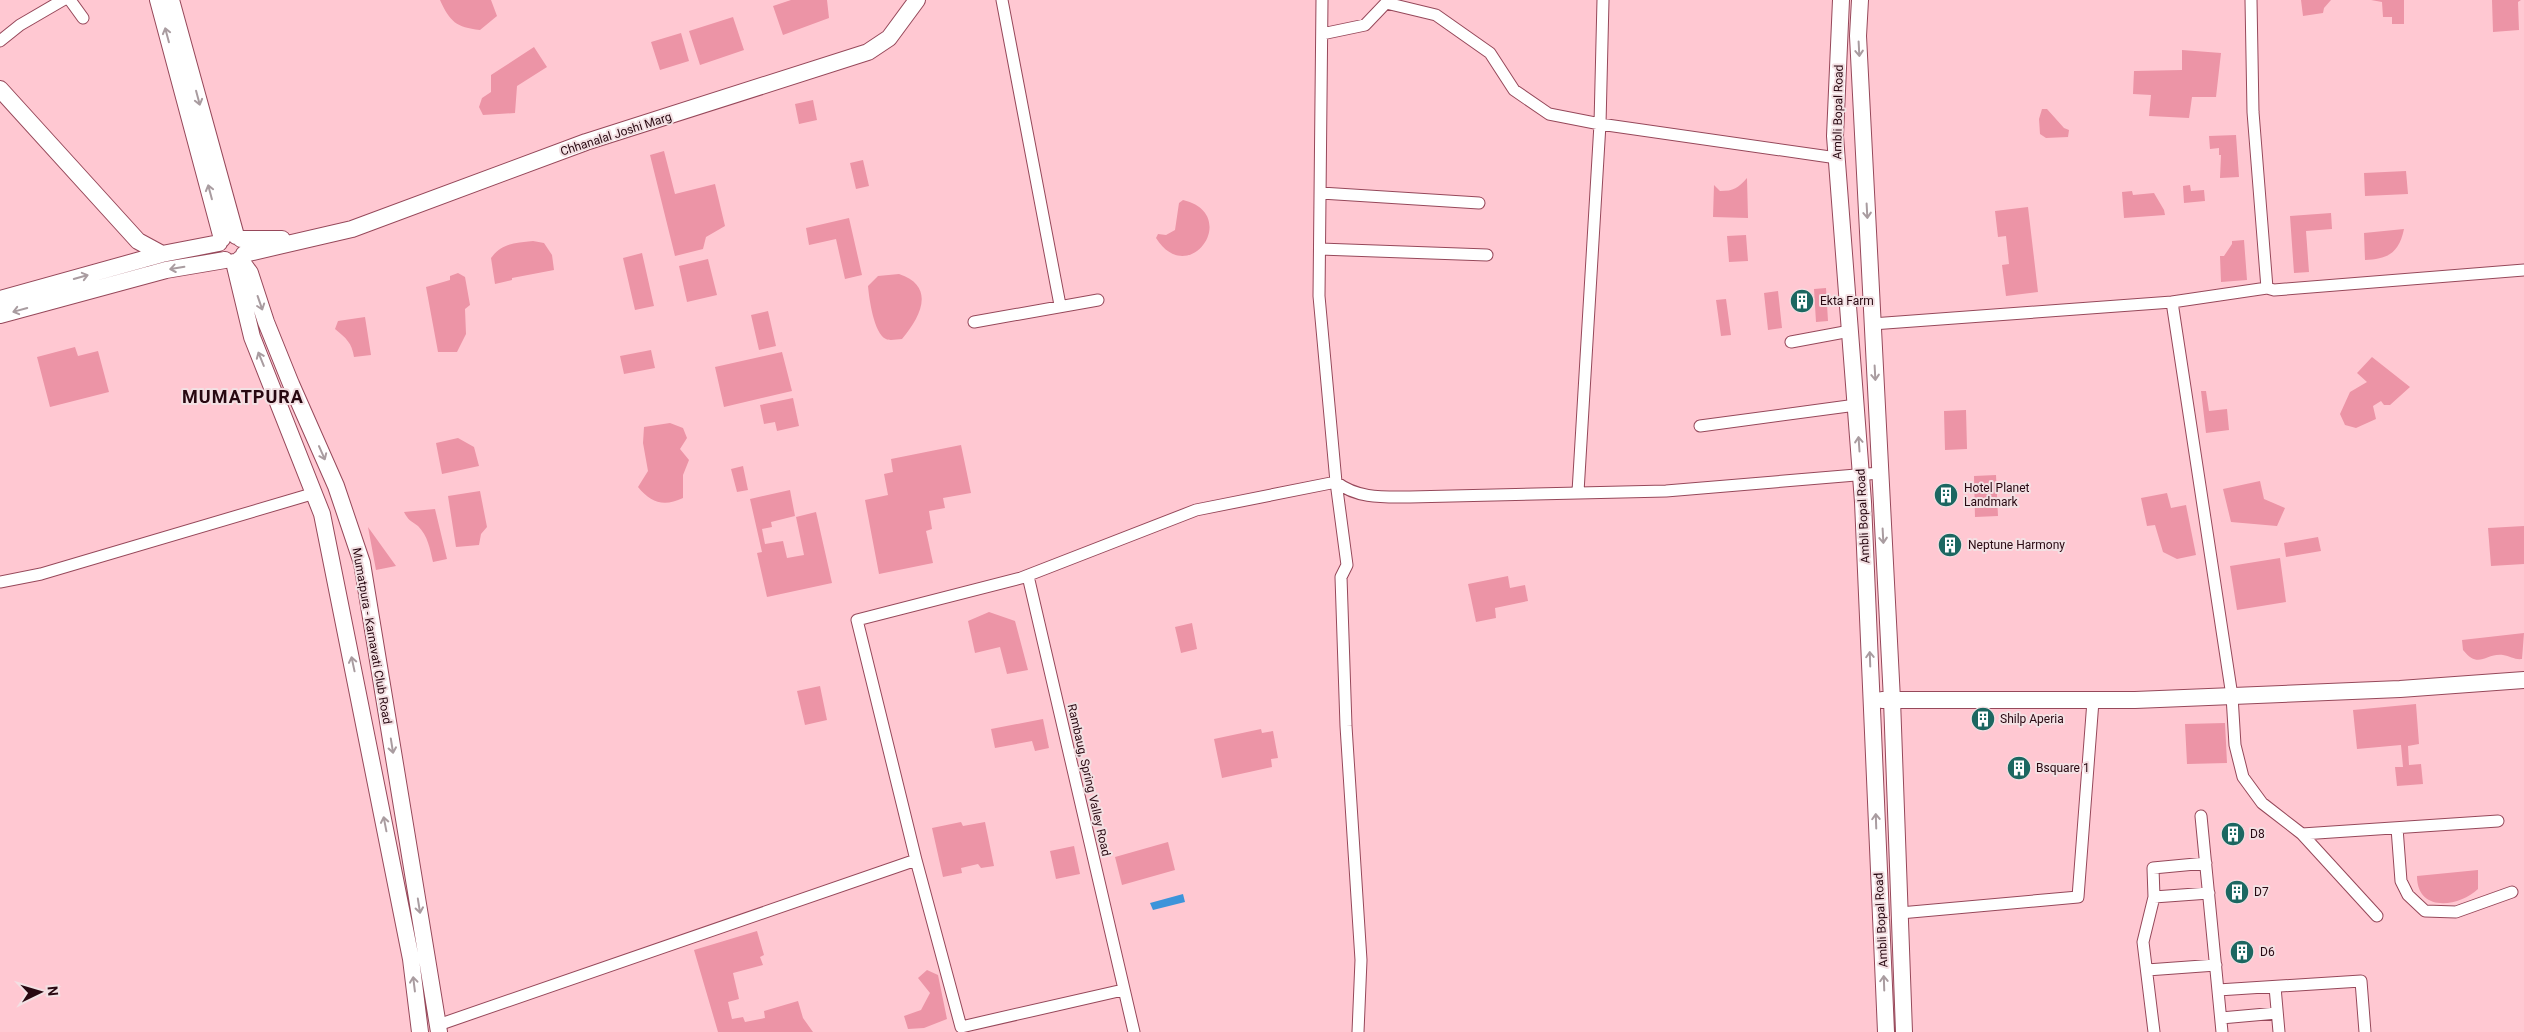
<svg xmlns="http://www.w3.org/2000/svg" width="2524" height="1032" font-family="Roboto,sans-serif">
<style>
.green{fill:#ec94a6}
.water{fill:#3d94da}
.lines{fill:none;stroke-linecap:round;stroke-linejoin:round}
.street-casing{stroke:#96485a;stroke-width:13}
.secondary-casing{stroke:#96485a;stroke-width:18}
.street{stroke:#fff;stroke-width:11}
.secondary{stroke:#fff;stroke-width:16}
.oneway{stroke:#a99ca0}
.labels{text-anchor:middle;stroke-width:4;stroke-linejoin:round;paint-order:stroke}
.street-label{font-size:12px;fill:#280811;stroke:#f3e0e3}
.poi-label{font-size:12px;fill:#280811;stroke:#f3e0e3;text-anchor:start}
.district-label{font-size:18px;font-weight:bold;letter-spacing:1px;fill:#280811;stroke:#f3e0e3}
</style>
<rect width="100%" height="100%" fill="#ffc8d2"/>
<path class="green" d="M440,0H491L497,16L480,30C456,27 450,22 440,0Z
M791,0H827L829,18L783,35L773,6Z
M2301,0H2331L2324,8L2323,13L2303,16Z
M2371,0H2404V24H2392V17H2383L2382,2Z
M2492,0H2521L2518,2L2519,30L2493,32Z
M733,17L744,50L700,65L689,31Z
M681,33L689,61L660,70L651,42Z
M534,47L547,67L517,86L515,113L483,115L479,107L482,98L491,92V75Z
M2182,50L2221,53L2216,97H2192L2189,118L2149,116L2151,95L2133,94L2134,71L2182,70Z
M813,100L817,120L799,124L795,104Z
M2042,109H2047L2064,128L2069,130L2068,137L2046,138L2040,134L2039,119Z
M2236,135L2239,177L2220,178L2221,155H2219V148L2210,149L2209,136Z
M664,151L675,194L715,184L725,226L706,237L703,249L675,256L650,155Z
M863,160L869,186L856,189L850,163Z
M2406,171L2408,194L2365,196L2364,173Z
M1747,178L1748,218L1713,217L1714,185L1720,191C1734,191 1738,188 1747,178Z
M2190,185L2191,191L2204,190L2205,201L2184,203L2183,186Z
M2132,191L2133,195L2154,193L2164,210L2165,215L2124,218L2122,192Z
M1183,200C1242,214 1189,290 1156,238L1158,234L1166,235L1175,230L1179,203Z
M2028,207L2038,292L2006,296L2002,265L2009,264L2006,236L1998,237L1995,211Z
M2331,213L2332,229L2306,231L2309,272L2294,273L2290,216Z
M849,218L862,275L845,279L836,239L809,245L806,228Z
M2404,229C2399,253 2388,259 2365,260L2364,233Z
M1746,235L1748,261L1729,262L1727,236Z
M2244,240L2247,280L2221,282L2220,256H2224L2232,244V241Z
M533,241L544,243L552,255L554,270L512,278V280L495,284L491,258C502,243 515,243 533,241Z
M642,253L654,306L635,310L623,258Z
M708,259L717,295L687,302L679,266Z
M458,273L465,277L470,305L465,309L466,334L457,352H438L426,287L450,280V276Z
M899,274C936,286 921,317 902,339C897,339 890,341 886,339C874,334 869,298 868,286L878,276Z
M1826,288L1828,321L1816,322L1814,289Z
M1778,291L1782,328L1768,330L1764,293Z
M1726,299L1731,335L1721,336L1716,300Z
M768,311L776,346L759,350L751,315Z
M365,317L371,355L354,357C352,343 346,338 335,329L338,321Z
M75,347L78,356L98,351L109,392L50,407L37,357Z
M651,350L655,368L624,374L620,356Z
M782,352L792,391L724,407L715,367Z
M2372,357L2410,387L2390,405H2384L2381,401L2373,406L2376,419L2356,428L2345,425L2340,414L2350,392L2367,382L2357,373Z
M2201,391H2206L2209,411L2227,409L2229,430L2206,433Z
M793,398L799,426L777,431L775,422L764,424L760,405Z
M1966,410L1967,449L1945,450L1944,411Z
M670,423L683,428L687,438L680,449L689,460L683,475V498C664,507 651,503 638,487L648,471L643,443L644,427Z
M458,438L474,447L479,466L442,474L436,443Z
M961,445L971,493L943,498L945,508L929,511L932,529L926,531L933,563L879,574L865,500L888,495L884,474L893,472L891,459Z
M743,466L748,490L737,492L731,469Z
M1996,475L1998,516L1975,517L1974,476Z
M2260,481L2264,499L2285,508L2277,526L2231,522L2223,489Z
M790,490L795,516L771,522L772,527L762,529L765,544L783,541L787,558L804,555L796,517L816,512L832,583L767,597L757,553L762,552L750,499Z
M480,491L487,527L481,534L479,545L456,547L448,496Z
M2167,493L2171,508L2186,505L2196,555L2177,559L2163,552L2155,525L2147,526L2141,498Z
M435,509L447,559L433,562C430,549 428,536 418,526C411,521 408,520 404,512Z
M2524,526V564L2491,566L2488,528Z
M368,527L396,566L376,570Z
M2318,537L2321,551L2286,557L2284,543Z
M2280,558L2286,602L2237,610L2230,566Z
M1508,576L1510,588L1525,585L1528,601L1495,608L1496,618L1476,622L1468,584Z
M989,612L1015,621L1028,670L1007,674L1000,647L975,653L968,621Z
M1192,623L1197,649L1181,653L1175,627Z
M2524,633L2522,659C2515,660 2510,656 2503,655C2485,653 2479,670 2463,650L2462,640Z
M820,686L827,720L805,725L797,691Z
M2416,704L2419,744L2408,746L2409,765L2421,764L2423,784L2397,786L2395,767H2403L2401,745L2357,749L2353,710Z
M1043,719L1049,748L1035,751L1032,741L995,748L991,729Z
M2225,723L2227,763L2187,764L2185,724Z
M1261,729L1262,733L1273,731L1278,758L1271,759L1272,767L1222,778L1214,739Z
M961,822L963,826L985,822L994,866L981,868L978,864L961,868L962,873L943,877L932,828Z
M1168,842L1175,870L1122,885L1115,857Z
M1074,846L1080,874L1056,879L1050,851Z
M2478,870V889C2459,907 2417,913 2417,876Z
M757,931L764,955L760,957L763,965L733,973L739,999L728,1002L732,1019L743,1017L745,1022L765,1018L764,1011L798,1001L803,1018L813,1032H718L694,950Z
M927,970L938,975L947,1019L924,1028L908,1029L904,1016L921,1010L930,993L918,978Z"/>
<path class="water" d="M1183,894L1185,902L1153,910L1150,903Z"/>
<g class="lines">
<g class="street-casing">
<path id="street" d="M70,0L83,18
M1002,0L1060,305
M1322,0L1319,296L1336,482L1347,565L1341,577L1346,726L1361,960L1358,1032
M2251,0L2253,112L2267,288
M1322,34L1365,25L1386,3L1436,15L1490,53L1514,90L1549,114L1600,124L1837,158
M0,41L20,25L63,0
M1321,193L1479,203
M1320,249L1487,255
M2172,302L2267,288L2274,290L2524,270
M974,322L1098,300
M1872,324L2172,302L2232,696L2235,745L2243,777L2262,803L2302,834L2377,916
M1791,342L1850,331
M1700,426L1856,405
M1578,492L1600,124L1603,0
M1028,576L1134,1032
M0,582L41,574L315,493
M2201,816L2222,1032
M2397,828L2401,881L2408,895L2425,911L2456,912L2512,892
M2302,834L2498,821
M916,860L961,1027L1123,990
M2206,863L2153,868L2154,897L2209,893
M2154,897L2143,942L2154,1032
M1900,913L2078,897L2093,701
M2147,970L2216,965
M2275,987L2279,1032
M2218,990L2361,981L2365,1032
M2221,1018L2277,1013
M438,1025L916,860L857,620L1021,578L1196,510L1336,482C1358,499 1384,497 1410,497L1666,491L1880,473"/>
</g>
<g class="secondary-casing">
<path id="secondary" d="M158,0L222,239
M171,0L236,236
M1841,0L1835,136L1863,502L1886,1032
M1860,0L1858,36L1892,700L1904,1032
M0,89L138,241L162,254
M241,239H282
M244,254L352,229L586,142L868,52L889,38L917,0
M240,259L250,273L266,322L291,384L336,486L362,563L439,1032
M234,262L252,337L322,514L411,959L420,1032
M0,299L162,254L219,243
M0,315L166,270L225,260
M1882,700H2135L2400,689L2524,680"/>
</g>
<use href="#street" class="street"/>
<use href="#secondary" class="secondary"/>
</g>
<defs><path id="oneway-shaft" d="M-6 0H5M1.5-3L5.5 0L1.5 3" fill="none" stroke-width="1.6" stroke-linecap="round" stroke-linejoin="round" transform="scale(1.25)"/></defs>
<g class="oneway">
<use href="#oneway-shaft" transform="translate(167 35) rotate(-105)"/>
<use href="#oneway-shaft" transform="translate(1859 49) rotate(87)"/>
<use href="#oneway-shaft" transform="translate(198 98) rotate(75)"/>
<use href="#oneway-shaft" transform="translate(210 192) rotate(-105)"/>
<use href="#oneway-shaft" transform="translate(1867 211) rotate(87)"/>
<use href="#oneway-shaft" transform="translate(177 268) rotate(171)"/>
<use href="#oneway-shaft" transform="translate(81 277) rotate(-16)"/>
<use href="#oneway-shaft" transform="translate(260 303) rotate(71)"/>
<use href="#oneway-shaft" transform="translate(20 310) rotate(165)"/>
<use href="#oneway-shaft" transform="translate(261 359) rotate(-112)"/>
<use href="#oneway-shaft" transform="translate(1875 373) rotate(87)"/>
<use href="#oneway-shaft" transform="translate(1859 444) rotate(-94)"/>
<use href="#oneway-shaft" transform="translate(322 453) rotate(66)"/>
<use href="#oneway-shaft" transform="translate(1883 536) rotate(87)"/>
<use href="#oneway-shaft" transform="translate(1870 659) rotate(-92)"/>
<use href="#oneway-shaft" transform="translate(353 664) rotate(-102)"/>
<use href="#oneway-shaft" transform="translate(392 746) rotate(81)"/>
<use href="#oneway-shaft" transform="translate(1876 821) rotate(-92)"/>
<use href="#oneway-shaft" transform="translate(385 824) rotate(-101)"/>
<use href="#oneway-shaft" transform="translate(419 906) rotate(81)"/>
<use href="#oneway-shaft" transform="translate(1884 983) rotate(-92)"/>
<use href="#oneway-shaft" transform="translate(414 984) rotate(-97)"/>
</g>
<defs>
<g id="building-disc" transform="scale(1.25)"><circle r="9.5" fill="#1c6761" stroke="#f3e0e3"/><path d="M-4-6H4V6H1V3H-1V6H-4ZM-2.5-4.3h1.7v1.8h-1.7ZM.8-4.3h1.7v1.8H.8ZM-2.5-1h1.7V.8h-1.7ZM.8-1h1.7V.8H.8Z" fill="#fff"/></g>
</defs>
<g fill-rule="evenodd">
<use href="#building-disc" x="1802" y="301"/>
<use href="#building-disc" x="1946" y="495"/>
<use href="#building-disc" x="1950" y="545"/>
<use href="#building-disc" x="1983" y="719"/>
<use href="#building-disc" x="2019" y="768"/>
<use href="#building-disc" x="2233" y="834"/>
<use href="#building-disc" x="2237" y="892"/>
<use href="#building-disc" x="2242" y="952"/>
</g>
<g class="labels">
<g class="street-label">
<text transform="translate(1838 112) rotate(-89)" y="4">Ambli Bopal Road</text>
<text transform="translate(616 134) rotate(-18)" y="4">Chhanalal Joshi Marg</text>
<text transform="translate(1863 516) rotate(-93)" y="4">Ambli Bopal Road</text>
<text transform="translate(372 636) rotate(80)" y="4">Mumatpura - Karnavati Club Road</text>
<text transform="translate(1089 780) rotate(77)" y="4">Rambaug, Spring Valley Road</text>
<text transform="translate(1881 920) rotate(-93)" y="4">Ambli Bopal Road</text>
</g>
<g class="poi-label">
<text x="1820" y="305">Ekta Farm</text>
<text x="1964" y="492">Hotel Planet<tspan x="1964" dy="14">Landmark</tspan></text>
<text x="1968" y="549">Neptune Harmony</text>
<text x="2000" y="723">Shilp Aperia</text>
<text x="2036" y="772">Bsquare 1</text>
<text x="2250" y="838">D8</text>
<text x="2254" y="896">D7</text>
<text x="2260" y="956">D6</text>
</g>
<g class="district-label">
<text x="243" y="403">MUMATPURA</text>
</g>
</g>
<g transform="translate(40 992) rotate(85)" stroke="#f3e0e3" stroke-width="4" paint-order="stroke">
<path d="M0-4L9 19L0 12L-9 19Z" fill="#280811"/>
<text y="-8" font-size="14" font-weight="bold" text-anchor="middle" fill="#280811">N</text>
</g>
</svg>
